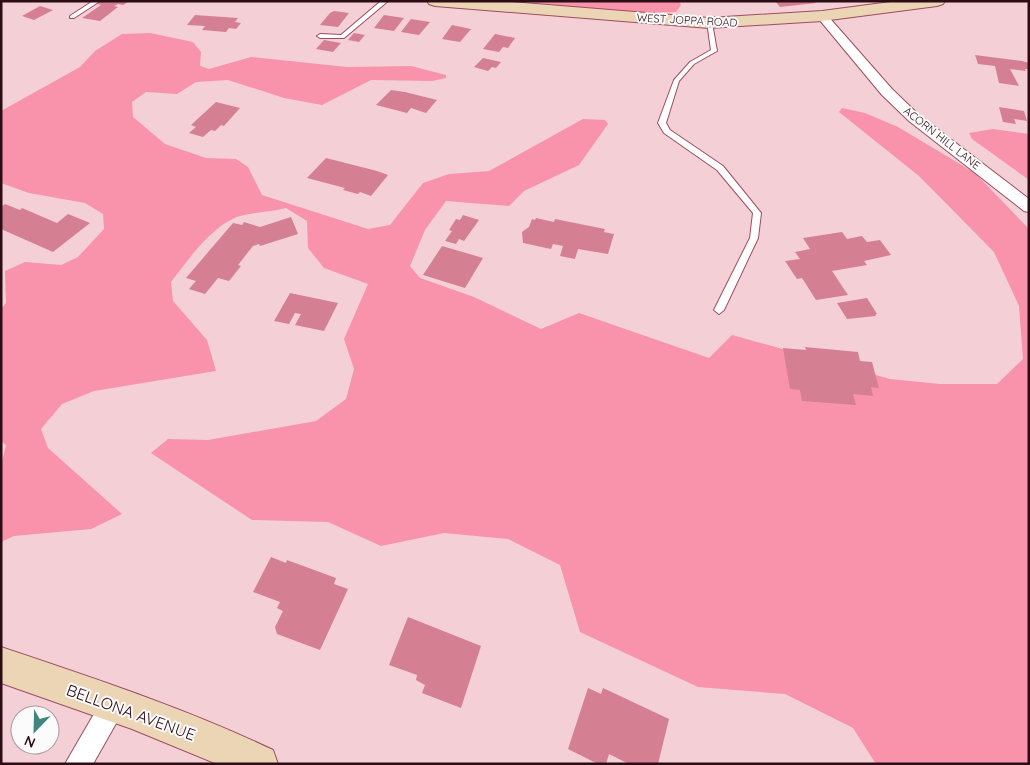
<svg xmlns="http://www.w3.org/2000/svg" width="1030" height="765" font-family="Quicksand,sans-serif">
<style>
.green{fill:#f893ab}
.building{fill:#d57f93}
.lines{fill:none;stroke-linecap:round;stroke-linejoin:round}
.lane-casing{stroke:#9c4d61;stroke-width:2}
.street-casing{stroke:#9c4d61;stroke-width:2}
.secondary-casing{stroke:#9c4d61;stroke-width:2}
.lane{fill:#fff;fill-rule:evenodd}
.street{fill:#fff;fill-rule:evenodd}
.secondary{fill:#ecd5b5;fill-rule:evenodd}
.labels{text-anchor:middle;stroke-width:4;stroke-linejoin:round;paint-order:stroke}
.far-street-label{font-size:11px;fill:#2c0c15;stroke:#fbfbfb}
.near-street-label{font-size:16px;fill:#2c0c15;stroke:#fbfbfb}
</style>
<rect width="100%" height="100%" fill="#f5cfd6"/>
<path class="green" d="M519,1H679L681,5L676,12L633,13Z
M150,33L193,42L201,52L200,66L209,69L251,57L347,67L411,66L446,75V78L432,81L371,80L322,105L284,98L228,80L196,82L177,94L146,92L132,102L133,117L165,144L206,158L236,159L248,167L262,195L368,229L390,225L423,183L449,174L489,171L583,119L605,120L608,124L579,165L524,191L509,206L446,201L425,230L410,266L420,278L474,297L541,329L579,313L709,358L732,335L890,379L940,384H997L1023,359L1019,306L994,252L919,176L839,112L842,108L865,113L898,127L975,173L1029,229V764H876L853,728L785,694L698,687L580,632L560,565L508,539L444,533L381,546L328,522L252,520L151,453L168,439L208,440L316,421L346,399L354,369L344,339L368,284L324,268L308,248L307,221L286,208C271,212 255,212 240,216C213,224 188,260 171,282L173,301L207,340L216,371L94,391L62,404L41,429L48,448L122,514L91,529L14,536L1,542V466L6,445L1,441V309L6,303L5,271L25,262L61,265L78,257L104,229L103,214L85,203L29,193L1,183V111L80,67L95,51L122,34Z
M993,129L1029,134V180L972,139L969,133Z"/>
<path class="building" d="M102,1H124L128,2L123,5L118,4L114,6L118,7L100,21L82,18L101,5L97,4Z
M775,1H815L816,3L780,7Z
M40,6L53,10L34,20L22,16Z
M334,11L349,13L338,27L320,25L330,13Z
M195,15L238,18L235,22L241,23L236,29L229,28L226,32L202,30L205,26L187,25Z
M384,15L404,18L394,31L374,28Z
M411,19L430,22L419,35L401,32Z
M452,25L471,29L460,42L442,39Z
M354,33L365,35L359,42L348,40Z
M495,34L515,38L508,48L503,47L499,52L483,49Z
M324,40L341,43L333,52L316,49Z
M975,55L1022,61L1029,63V69H1025L1026,71L1010,69L1019,86L999,83L995,66L978,64Z
M483,58L501,62L496,68L492,67L488,71L474,67Z
M391,90L405,92L437,100L426,113L411,108L407,113L376,105Z
M216,102L240,108L224,126L221,125L215,131L211,130L203,137L189,133L196,127L191,125Z
M999,107L1024,111L1027,121L1014,119L1016,124L1003,122Z
M326,158L377,171L388,175L371,196L360,192L358,194L343,190L345,188L307,178Z
M5,204L20,210L22,208L57,223L68,214L90,223L53,252L1,229V207Z
M463,215L479,220L464,241L459,239L456,244L445,241L452,231L449,230L456,219L460,220Z
M291,217L298,234L260,246L259,244L253,246L238,265L241,266L229,281L218,278L205,294L189,289L196,281L186,278L233,223L242,225L244,222L260,227Z
M536,218L554,222L555,219L605,229L604,232L614,234L608,254L578,249L575,259L560,256L563,246L553,244L551,249L523,243L522,232L529,227L532,219L535,220Z
M842,232L847,239L862,236L867,242L880,240L891,255L864,261L867,265L832,271L848,295L816,300L802,278L797,279L785,261L800,259L795,252L810,249L803,238Z
M442,246L483,258L465,288L423,275Z
M290,293L338,303L324,331L295,325L301,314L295,313L289,324L274,321Z
M867,298L877,314L875,315L876,316L847,319L837,303Z
M805,347L858,352L860,361L872,362L879,388L871,387L873,396L853,394L856,405L802,401L800,390L790,389L783,348L806,350Z
M271,557L286,563L287,560L336,578L334,584L348,589L320,650L277,634L275,627L283,611L277,608L280,602L253,592Z
M408,617L481,646L461,708L422,693L425,685L416,680L417,675L389,665Z
M588,688L601,694L603,688L669,719L658,764H629L609,754L606,764H598L568,749Z"/>
<g class="lines">
<g class="lane-casing">
<path id="lane" d="M93,1H100L74,18H70V16Z
M381,1H388L344,38H320L317,36L320,34L341,35Z
M707,22L712,23L717,51L694,64L679,81L666,123L670,130L723,166L761,213L758,238L724,310L719,314L714,310L750,238L753,213L717,170L664,133L658,123L674,80L690,62L711,50Z"/>
</g>
<g class="street-casing">
<path id="street" d="M822,13L826,14L892,89L919,115L1029,199V212L1024,211L909,121L882,95L818,18L816,16L818,14Z
M114,691L123,695L127,704L93,764H65L105,695Z"/>
</g>
<g class="secondary-casing">
<path id="secondary" d="M427,1H499L709,18L822,11L898,1H945L943,4L937,6L822,21L709,28L435,6L429,4Z
M1,647C93,678 185,708 273,750L278,764H217L132,729L1,683Z"/>
</g>
<use href="#lane" class="lane"/>
<use href="#street" class="street"/>
<use href="#secondary" class="secondary"/>
</g>
<g class="labels">
<g class="far-street-label">
<text transform="translate(687 20) rotate(3)" y="4">WEST JOPPA ROAD</text>
<text transform="translate(942 138) rotate(38)" y="4">ACORN HILL LANE</text>
</g>
<g class="near-street-label">
<text transform="translate(131 712) rotate(20)" y="6">BELLONA AVENUE</text>
</g>
</g>
<rect width="1030" height="765" fill="none" stroke="#2c0c15" stroke-width="5"/>
<g transform="translate(35 730) rotate(203)"><circle r="24" fill="#fbfbfb" stroke="#a89b9f"/>
<path d="M0-4L9 19L0 12L-9 19Z" fill="#40867d"/>
<text y="-8" font-size="14" font-weight="bold" text-anchor="middle" fill="#2c0c15">N</text>
</g>
</svg>
